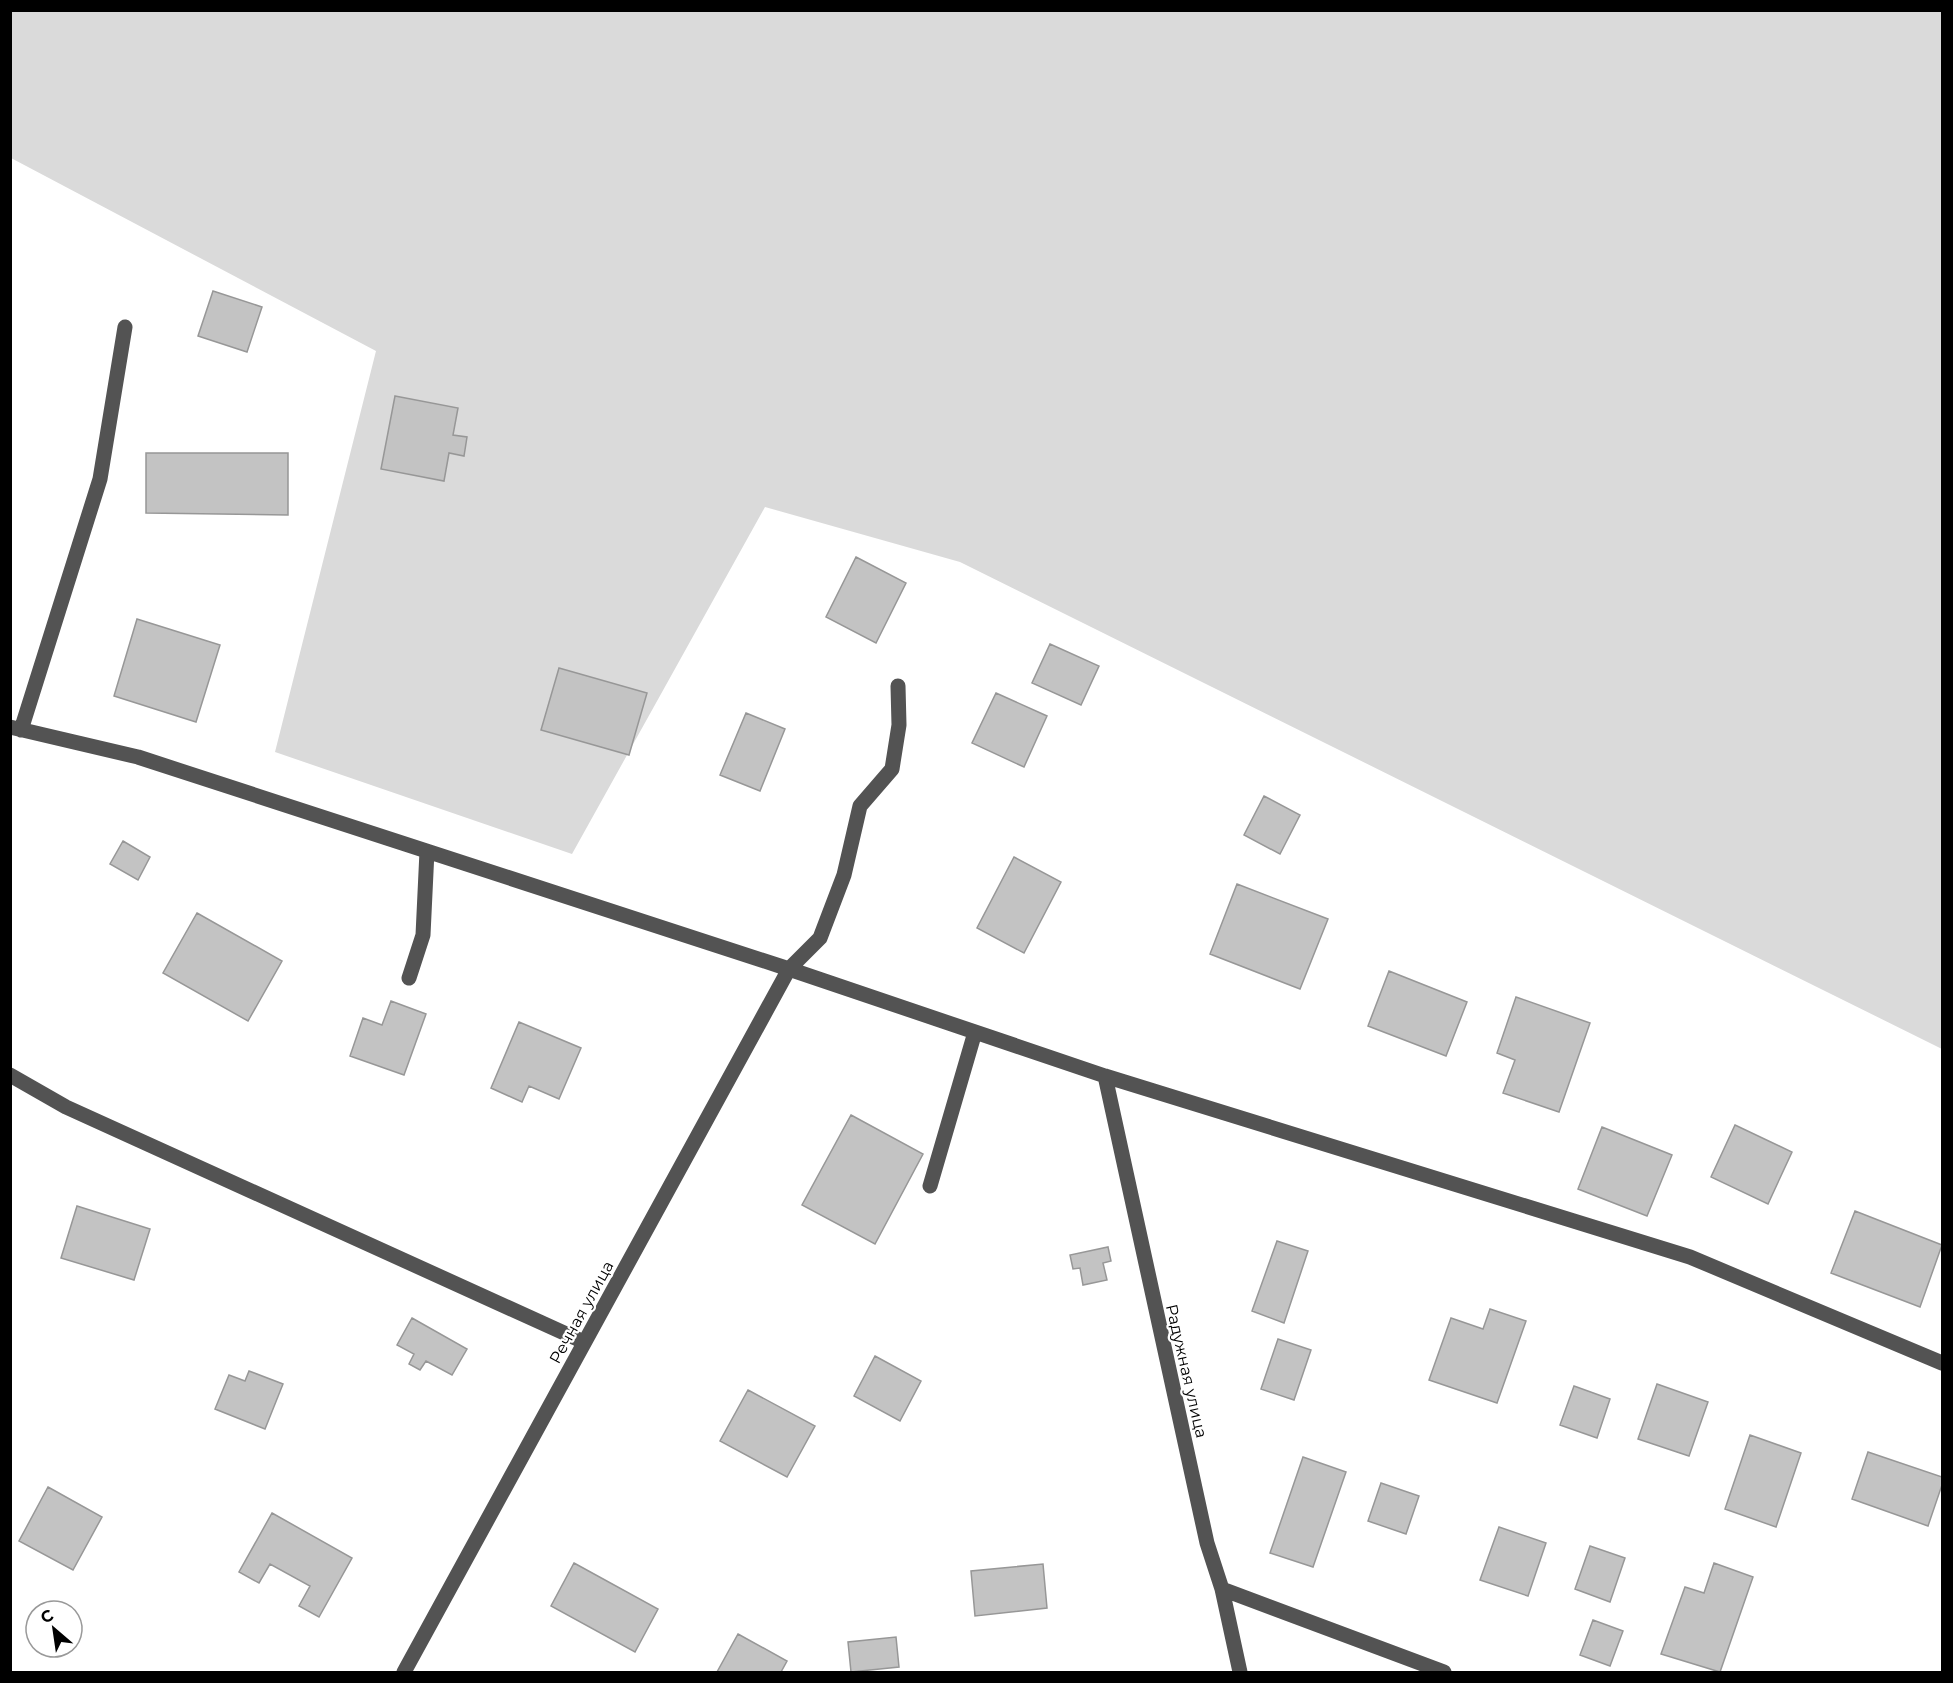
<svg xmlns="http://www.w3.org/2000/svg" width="1953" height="1683" font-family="Montserrat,sans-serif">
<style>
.green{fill:#dadada}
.building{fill:#c3c3c3;stroke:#979797;stroke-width:1.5}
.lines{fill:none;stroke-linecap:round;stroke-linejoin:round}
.minor{stroke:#535353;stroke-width:15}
.labels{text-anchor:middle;stroke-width:4.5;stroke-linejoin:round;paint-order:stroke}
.street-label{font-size:16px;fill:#000;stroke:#fff}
</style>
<rect width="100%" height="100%" fill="#fff"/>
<path class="green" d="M10,11H1942V1049L960,562L765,507L572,854L275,752L376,351L11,158Z"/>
<path class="building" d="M213,291L262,307L247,352L198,336Z
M395,396L458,408L453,435L467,437L464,456L449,453L444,481L381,469Z
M146,453H288V515L146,513Z
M856,557L906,583L876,643L826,617Z
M137,619L220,645L196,722L114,696Z
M1050,644L1099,666L1081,705L1032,683Z
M559,668L647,693L629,755L541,730Z
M996,693L1047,716L1024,767L972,743Z
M746,713L785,729L760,791L720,775Z
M1264,796L1300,815L1280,854L1244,835Z
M123,841L150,857L138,880L110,864Z
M1014,857L1061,882L1024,953L977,928Z
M1237,884L1328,919L1300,989L1210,954Z
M197,913L282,961L248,1021L163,973Z
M1389,971L1467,1002L1446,1056L1368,1026Z
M1516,997L1590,1023L1559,1112L1503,1093L1515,1060L1497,1053Z
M391,1001L426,1014L404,1075L350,1056L363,1018L382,1025Z
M519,1022L581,1048L559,1099L529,1086L522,1102L491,1088Z
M851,1115L923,1154L875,1244L802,1205Z
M1735,1125L1792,1152L1768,1204L1711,1177Z
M1602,1127L1672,1155L1647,1216L1578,1189Z
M77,1206L150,1229L134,1280L61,1258Z
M1855,1211L1942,1245L1920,1307L1831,1273Z
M1277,1241L1308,1251L1284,1323L1252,1311Z
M1108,1247L1111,1261L1103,1263L1107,1280L1083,1285L1080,1268L1073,1269L1070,1255Z
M1490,1309L1526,1321L1497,1403L1429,1380L1451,1318L1483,1329Z
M412,1318L467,1349L452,1375L426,1361L420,1370L409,1364L414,1354L397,1345Z
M1278,1339L1311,1350L1294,1400L1261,1389Z
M875,1356L921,1381L900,1421L854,1396Z
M249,1371L283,1384L265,1429L215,1409L229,1375L245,1381Z
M1657,1384L1708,1402L1689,1456L1638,1439Z
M1574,1386L1610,1399L1597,1438L1560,1425Z
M748,1390L815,1426L787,1477L720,1441Z
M1750,1435L1801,1453L1776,1527L1725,1509Z
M1868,1452L1942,1477V1485L1928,1526L1852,1499Z
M1303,1457L1346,1472L1313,1567L1270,1553Z
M1381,1483L1419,1496L1406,1534L1368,1521Z
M48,1487L102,1517L73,1570L19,1541Z
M272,1513L352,1558L319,1617L299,1606L310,1586L270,1564L259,1583L239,1572Z
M1499,1527L1546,1543L1528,1596L1480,1580Z
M1590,1546L1625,1558L1610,1602L1575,1589Z
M574,1563L658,1609L635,1652L551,1606Z
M1714,1563L1753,1577L1720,1672L1661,1654L1685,1587L1704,1593Z
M1043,1564L1047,1608L975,1616L971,1571Z
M1593,1620L1623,1631L1610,1666L1580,1655Z
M738,1634L787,1661L781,1672H717Z
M896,1637L899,1667L851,1672L848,1642Z"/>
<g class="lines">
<path class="minor" d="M10,727L138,757L789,969L1105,1076L1690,1257L1942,1363
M21,730L100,479L125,327
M409,978L423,935L427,851
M10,1075L66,1107L584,1342
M1105,1076L1207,1543L1222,1589L1240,1672
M930,1186L975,1032
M1222,1589L1444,1672
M404,1672L789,969L820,938L844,875L860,806L892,769L899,725L898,686"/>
</g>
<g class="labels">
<g class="street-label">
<text transform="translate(581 1312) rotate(-61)" y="6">Речная улица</text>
<text transform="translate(1187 1371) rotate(77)" y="6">Радужная улица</text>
</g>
</g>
<rect width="1953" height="1683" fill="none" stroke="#000000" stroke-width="24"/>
<g transform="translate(54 1629) rotate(331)"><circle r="28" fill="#ffffff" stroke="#999999" stroke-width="1.5"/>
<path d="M0-4.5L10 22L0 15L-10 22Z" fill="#000000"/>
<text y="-9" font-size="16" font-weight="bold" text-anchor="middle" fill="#000000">С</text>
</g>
</svg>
